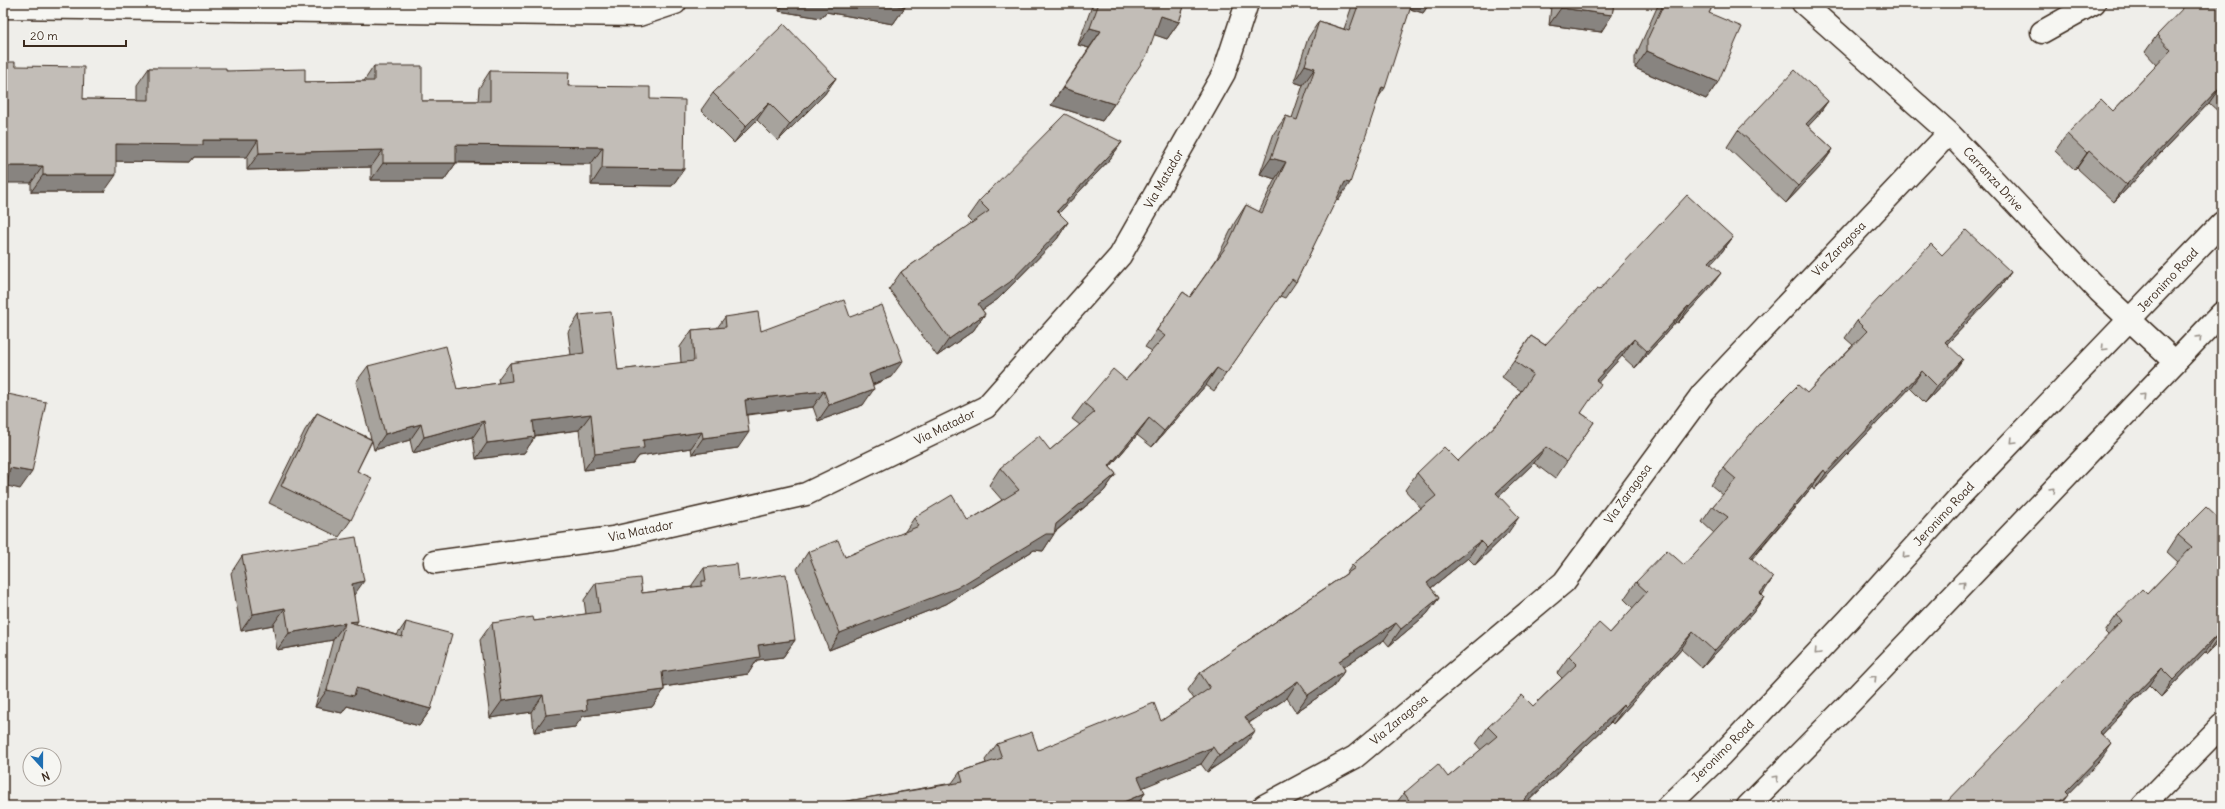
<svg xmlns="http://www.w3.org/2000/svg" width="2225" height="809" font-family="Delius,sans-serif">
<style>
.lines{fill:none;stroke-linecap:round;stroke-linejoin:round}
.minor-casing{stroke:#3b2a1e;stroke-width:25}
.secondary-casing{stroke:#3b2a1e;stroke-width:25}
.minor{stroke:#f6f6f2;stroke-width:22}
.secondary{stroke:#f6f6f2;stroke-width:22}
.wall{fill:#a7a39d;stroke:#3b2a1e}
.shaded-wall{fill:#888480;stroke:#3b2a1e}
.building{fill:#c2bdb7;stroke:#3b2a1e}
.oneway{stroke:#989088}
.labels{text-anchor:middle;stroke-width:4;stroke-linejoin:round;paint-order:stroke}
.street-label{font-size:12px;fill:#3b2a1e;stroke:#f6f6f2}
</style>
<rect width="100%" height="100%" fill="#efeeea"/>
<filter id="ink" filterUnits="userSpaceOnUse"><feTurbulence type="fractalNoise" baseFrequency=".025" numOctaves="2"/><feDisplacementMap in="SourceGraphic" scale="8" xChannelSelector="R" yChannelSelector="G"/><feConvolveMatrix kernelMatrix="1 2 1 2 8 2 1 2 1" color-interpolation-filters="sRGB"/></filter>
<g filter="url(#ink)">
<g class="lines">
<g class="minor-casing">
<path id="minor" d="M1803,3L1949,133L2099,291L2175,362
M3,7L639,15L675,3
M2042,32L2094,3
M435,562L613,538L806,494L986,407L1120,256L1224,73L1247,3
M1264,806L1355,757L1564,582L1703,393L1949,133
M2143,806L2222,725"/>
</g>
<g class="secondary-casing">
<path id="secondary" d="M1668,806L1721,755L1849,619L1960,496L2222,223
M1748,806L1847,706L2222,313"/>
</g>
<use href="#minor" class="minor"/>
<use href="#secondary" class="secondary"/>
</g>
<path class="wall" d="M780,3H905V7L893,24L826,12L821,18L779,11Z
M1093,3H1185L1179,22L1167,39L1154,34L1114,104L1102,121L1051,105L1089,48L1078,45Z
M1353,3H1430L1423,13L1410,9L1380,94L1338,200L1336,199L1296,282L1285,298L1280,296L1214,391L1206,385L1152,447L1137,435L1110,467L1116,474L1104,491L1055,532L1043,551L1034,550L946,604L829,650L797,569L808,552L845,557L904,533L914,518L968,521L1002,500L989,485L1000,468L1050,450L1080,425L1072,419L1084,403L1126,380L1152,351L1145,347L1183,292L1190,297L1216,260L1235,222L1246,205L1259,212L1275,179L1260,174L1274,133L1286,116L1292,118L1303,85L1294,82L1308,38L1319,21L1344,29Z
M1527,3H1614L1612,15L1601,32L1549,25L1551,6Z
M1659,3H1714L1709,13L1718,82L1706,99L1635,68V57Z
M2222,3V115L2209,103L2114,202L2077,168L2075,170L2055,151L2067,134L2113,111L2157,65L2145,52L2157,35L2191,5Z
M15,66L83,99L137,100V85L149,68L226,71L305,82L364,81L374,66L422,101H478L479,88L490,71L568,86L650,99L684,169L672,186L591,185V164L456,163L444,180H371V167L247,170V157H195L191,162L116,161L104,192H31V183Z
M836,78L824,95L778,141L757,120L734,143L701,110L713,93Z
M1828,101L1816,118L1808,126L1833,149L1821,166L1786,203L1727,147L1738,130Z
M1122,142L1110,159L1059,213L1068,222L1057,239L998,299L982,310L985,314L973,331L937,356L889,289L901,272L972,223L967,218L979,201Z
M1733,237L1721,253L1711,264L1709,289L1678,323L1676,322L1635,368L1622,356L1598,382L1581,413L1594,422L1555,479L1534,463L1499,496L1508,533L1475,565L1468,558L1431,588L1439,598L1427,614L1389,646L1384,640L1343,667L1345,670L1333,687L1296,712L1287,698L1249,723L1243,748L1207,772L1201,764L1142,787L1145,793L1136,806H839L842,802L952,783L960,772L986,763L985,760L997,744L1038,750L1161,721L1194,699L1188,690L1200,673L1346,574L1352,565L1421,508L1405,490L1417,473L1458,461L1501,420L1521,391L1502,377L1531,336L1545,345L1599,290Z
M1942,255L2011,272L1999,289L1947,344L1951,376L1925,403L1910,388L1814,490L1812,487L1752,559L1762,595L1764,597L1752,614L1702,668L1681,649L1613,724L1611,722L1523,806H1394L1404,793L1448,777L1481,750L1476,744L1488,727L1533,706L1562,678L1557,673L1569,656L1610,633L1633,608L1624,599L1636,582L1684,565L1714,533L1702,522L1713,506L1723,495L1711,485L1723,468L1807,393L1853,345L1845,338L1857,321Z
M579,315L618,370L681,363L680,347L692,330L717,328L725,317L761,331L850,317L891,377L873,385L863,405L818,421L813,407L747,415L738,448L692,454L691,448L639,456L633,464L584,470L579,430L535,436V437L524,453L476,459L473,437L413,453L410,440L374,450L372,441L357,471L351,520L339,537L269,503L305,430L317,413L371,439L356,382L368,366L457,389L499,383L498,379L510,363L571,355L568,332Z
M2206,507L2222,639L2207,654L2205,652L2161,697L2149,685L2102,735L2100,761L2068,793L2108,635L2105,632L2117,615L2147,594L2178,562L2167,552L2178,535Z
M242,556L354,596L356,624L397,635L406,622L431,709L419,726L347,706L342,713L315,707L333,640L277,650L273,625L241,631L231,573Z
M704,568L739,581L795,640L783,657L757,660L748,674L664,687V690L652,707L583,716L575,727L534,732L532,712L490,718L480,640L492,623L534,621L586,614L584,600L596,583L642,593L692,587V585Z"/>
<path class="shaded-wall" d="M784,3H884L905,7L893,24L826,12L821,18L779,11Z
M1407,3H1430L1423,13L1404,7Z
M1527,3H1554L1551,6Z
M1561,8L1612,15L1601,32L1549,25Z
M1161,16L1179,22L1167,39L1149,33Z
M1090,28L1101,31L1089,48L1078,45Z
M1647,51L1718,82L1706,99L1635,68Z
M1305,65L1315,68L1303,85L1294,82Z
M836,78L824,95L778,141L790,124Z
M2221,86L2209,103L2114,202L2126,185Z
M1382,87L1385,88L1373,105Z
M1063,88L1114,104L1102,121L1051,105Z
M1828,101L1816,118L1794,141L1806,124Z
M769,103L757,120L734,143L746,126Z
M203,140H258L247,157H195L191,162L104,161L116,144Z
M1122,142L1110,159L1045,228L1057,211Z
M456,145L603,147L591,164L444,162Z
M1833,149L1821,166L1786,203L1798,186Z
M383,150L371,167L247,170L259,153Z
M2089,151L2077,168L2075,170L2087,153Z
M1271,158L1286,162L1275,179L1260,174Z
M383,163H456L444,180H371Z
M3,166H43L31,183H3Z
M602,168L684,169L672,186L591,185Z
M43,175H116L104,192H31Z
M1345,182L1350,183L1338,200L1333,198Z
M1068,222L1057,239L998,299L966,321L978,304Z
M1733,237L1721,253L1697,279L1709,262Z
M2011,272L1999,289L1933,359L1945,342Z
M1721,273L1709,289L1678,323L1689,307Z
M1688,306L1676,322L1635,368L1647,351Z
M985,314L973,331L937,356L949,339Z
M1634,339L1622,356L1585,397L1596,380Z
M1963,359L1951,376L1925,403L1937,386Z
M903,361L891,377L858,390L869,374Z
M1217,368L1206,385L1152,447L1164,431Z
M1922,371L1910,388L1814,490L1826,473Z
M874,389L863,405L818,421L829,405Z
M824,391L813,407L733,416L745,400Z
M591,414L579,430L522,437L533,421Z
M1149,418L1137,435L1097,482L1109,466Z
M484,421L473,437L413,453L424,437Z
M421,424L410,440L374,450L385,434Z
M702,432L691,448L639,456L633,464L584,470L595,454L643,440Z
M749,432L738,448L692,454L703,438Z
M535,437L524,453L476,459L487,443Z
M1546,447L1534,463L1485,510L1496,493Z
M10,468L32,472L20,489L3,485Z
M1824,470L1812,487L1738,574L1750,557Z
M1116,474L1104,491L1052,534H1054L1043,551L1034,550L946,604L829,650L840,633L1056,524Z
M1519,517L1508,533L1475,565L1487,548Z
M1480,541L1468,558L1416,600L1427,583Z
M1773,578L1762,595L1760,593Z
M364,581L352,598V584Z
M1764,597L1752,614L1702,668L1714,651Z
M1439,598L1427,614L1389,646L1401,629Z
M285,608L273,625L241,631L253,614Z
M358,621L346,638L349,622Z
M345,623L333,640L277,650L289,633Z
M1396,623L1384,640L1327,678L1339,661Z
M1693,632L1681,649L1613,724L1625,707Z
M2222,634V639L2207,654L2219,637Z
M2217,635L2205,652L2161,697L2173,680Z
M795,640L783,657L757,660L748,674L650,689L662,672L758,645Z
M2161,668L2149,685L2087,749L2099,732Z
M1345,670L1333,687L1296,712L1308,695Z
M1298,681L1287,698L1233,733L1245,717Z
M356,688L431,709L419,726L347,706L342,713L315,707L327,690Z
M664,690L652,707L583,716L575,727L534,732L546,715L586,700Z
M543,695L532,712L490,718L502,701Z
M1623,705L1611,722L1523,806H1517Z
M1255,731L1243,748L1207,772L1219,756Z
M2112,744L2100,761L2056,806L2066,791Z
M1213,747L1201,764L1127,794L1138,777Z
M1145,793L1136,806H1114Z
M2069,794L2060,806H2056Z"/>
<path class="building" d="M884,3H905V7Z
M1099,3H1185L1179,22L1161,16L1147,55L1114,104L1063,88L1101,31L1090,28Z
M1359,3H1412L1385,88L1382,87L1350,183L1345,182L1296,282L1292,279L1226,374L1217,368L1164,431L1149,418L1109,466L1116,474L1056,524L1054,534H1046L957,588L840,633L808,552L838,540L845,557L919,526L914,518L952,495L968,521L1019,490L1000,468L1039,436L1050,450L1095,412L1084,403L1113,369L1126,380L1165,336L1157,330L1183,292L1190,297L1228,244L1246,205L1262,213L1286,162L1271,158L1286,116L1297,120L1315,68L1305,65L1319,21L1349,31Z
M1561,3H1614L1612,15L1561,8Z
M1664,3H1714L1709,13L1742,27L1718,82L1647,51V40Z
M2188,3H2189L2191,5L2194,3H2222V87L2221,86L2126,185L2089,151L2087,153L2067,134L2101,99L2113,111L2171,50L2157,35Z
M784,24L836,78L790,124L769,103L746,126L713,93Z
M3,62H15V66L84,67L83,99L149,100V68H226V71L305,69V82L374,81V66H422V101H490V71L569,72L568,86L650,87V99L685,100L684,169L602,168L603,147L456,145V163H383V150L259,153L258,140H203V145L116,144V175H43V166H3Z
M1795,70L1828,101L1806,124L1833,149L1798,186L1738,130Z
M1065,114L1122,142L1057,211L1068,222L1010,282L978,304L985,314L949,339L901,272L989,211L979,201Z
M1687,195L1733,237L1709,262L1721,273L1689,307L1688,306L1647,351L1634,339L1596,380L1601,384L1581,413L1594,422L1567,462L1546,447L1496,493L1519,517L1487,548L1480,541L1427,583L1439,598L1401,629L1396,623L1339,661L1345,670L1308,695L1298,681L1245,717L1255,731L1219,756L1213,747L1138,777L1145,793L1114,806H843L842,802L963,782L960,772L1002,758L997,744L1032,732L1038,750L1154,703L1161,721L1210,688L1200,673L1355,568L1352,565L1436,496L1417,473L1444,447L1458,461L1501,420L1533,374L1514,361L1531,336L1545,345L1597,289L1599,290Z
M1966,230L2011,272L1945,342L1963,359L1937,386L1922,371L1826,473L1824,470L1750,557L1773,578L1760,593L1764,597L1714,651L1693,632L1625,707L1623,705L1522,802L1517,806H1400L1409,800L1404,793L1438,764L1448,777L1497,736L1488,727L1522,695L1533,706L1577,664L1569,656L1599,623L1610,633L1647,592L1636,582L1667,550L1684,565L1728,517L1713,506L1736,479L1723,468L1758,425L1798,385L1807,393L1867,331L1857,321L1931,244L1942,255Z
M844,300L850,317L882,305L903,361L869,374L874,389L829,405L824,391L745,400L749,432L703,438L702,432L643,440L644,448L595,454L591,414L533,421L535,437L487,443L484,421L424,437L421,424L385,434L368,366L446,346L457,389L512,381L510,363L584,353L579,315L611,312L618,370L694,361L692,330L726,327L725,317L758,312L761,331Z
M3,393L46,402L32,472L10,468L6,493H3Z
M317,413L372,440L357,471L372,478L351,520L281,486Z
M2206,507L2219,519L2222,516V634L2219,637L2217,635L2173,680L2161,668L2099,732L2112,744L2066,791L2069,794L2056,806H1943L2122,621L2117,615L2142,589L2147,594L2192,547L2178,535Z
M356,537L364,581L352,584L358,621L349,622L402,637L406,622L452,634L431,709L356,688L354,696L327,690L345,623L289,633L285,608L253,614L242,556Z
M737,564L739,581L786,574L795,640L758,645L760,657L662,672L664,690L586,700L587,710L546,715L543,695L502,701L492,623L533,617L534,621L600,612L596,583L640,578L642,593L702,586V581H706L704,568Z"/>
<defs><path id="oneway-chevron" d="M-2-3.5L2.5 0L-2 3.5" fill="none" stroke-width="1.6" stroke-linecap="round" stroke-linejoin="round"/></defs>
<g class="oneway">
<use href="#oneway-chevron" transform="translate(2199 338) rotate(-46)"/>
<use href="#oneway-chevron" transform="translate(2104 348) rotate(134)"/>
<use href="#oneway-chevron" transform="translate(2143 396) rotate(-46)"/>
<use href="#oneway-chevron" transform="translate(2013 441) rotate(134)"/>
<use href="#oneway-chevron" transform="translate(2053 490) rotate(-46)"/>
<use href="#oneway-chevron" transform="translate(1905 556) rotate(132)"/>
<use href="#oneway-chevron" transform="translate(1963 584) rotate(-46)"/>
<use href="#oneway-chevron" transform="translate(1817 652) rotate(133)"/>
<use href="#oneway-chevron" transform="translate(1874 678) rotate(-46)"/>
<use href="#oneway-chevron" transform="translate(1776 778) rotate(-45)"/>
</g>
</g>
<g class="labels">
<g class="street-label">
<text transform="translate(1164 179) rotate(-60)" y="4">Via Matador</text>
<text transform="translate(1993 179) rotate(47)" y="4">Carranza Drive</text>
<text transform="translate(1839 249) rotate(-46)" y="4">Via Zaragosa</text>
<text transform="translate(2168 280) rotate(-47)" y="4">Jeronimo Road</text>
<text transform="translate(945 427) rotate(-26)" y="4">Via Matador</text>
<text transform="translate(1628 494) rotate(-54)" y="4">Via Zaragosa</text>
<text transform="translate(1944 514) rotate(-47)" y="4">Jeronimo Road</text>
<text transform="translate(641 531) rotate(-12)" y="4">Via Matador</text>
<text transform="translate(1399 720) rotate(-40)" y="4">Via Zaragosa</text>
<text transform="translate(1723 751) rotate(-45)" y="4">Jeronimo Road</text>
</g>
</g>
<rect width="2225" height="809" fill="none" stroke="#f6f6f2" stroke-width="16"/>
<rect x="8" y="8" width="2209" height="793" fill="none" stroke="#3b2a1e" stroke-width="1.5" filter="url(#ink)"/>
<g transform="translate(42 767) rotate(159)"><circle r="19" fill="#f6f6f2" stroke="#aba49d"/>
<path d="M0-3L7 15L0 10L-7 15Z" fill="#1f6fb2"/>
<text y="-6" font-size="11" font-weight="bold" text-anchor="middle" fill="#3b2a1e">N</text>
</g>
<path d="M24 40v6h102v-6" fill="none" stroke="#3b2a1e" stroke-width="2"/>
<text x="30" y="40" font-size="12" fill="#3b2a1e" stroke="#f6f6f2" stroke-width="3" paint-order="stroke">20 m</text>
</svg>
